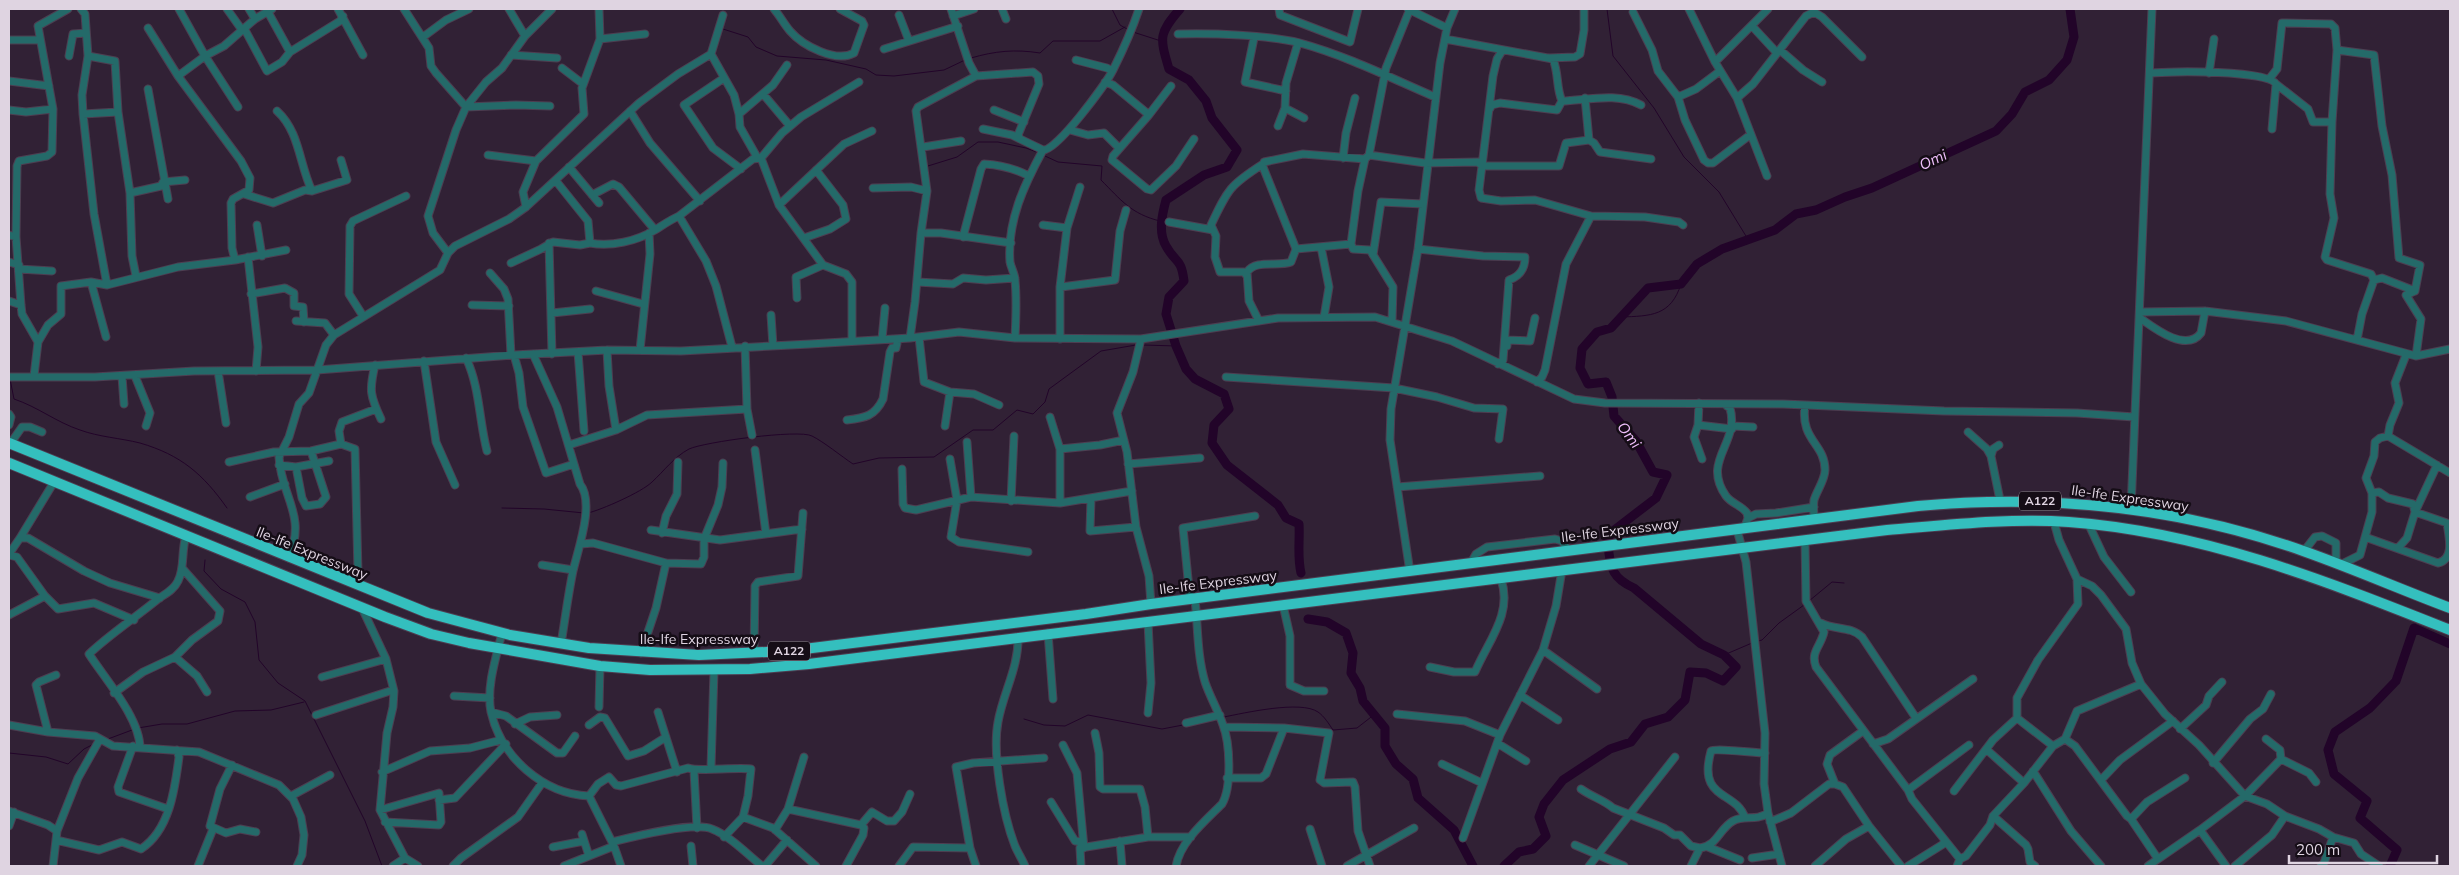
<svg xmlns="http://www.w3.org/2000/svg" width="2459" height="875" font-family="Mulish,sans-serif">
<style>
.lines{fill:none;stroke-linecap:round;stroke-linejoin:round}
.stream{stroke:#220429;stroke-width:1}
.river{stroke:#220429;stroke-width:9}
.minor-casing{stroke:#4d3e51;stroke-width:9}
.highway-casing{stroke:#4d3e51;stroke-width:12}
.minor{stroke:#246a69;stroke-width:7}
.highway{stroke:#34bfbe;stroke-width:10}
.labels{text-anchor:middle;stroke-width:5;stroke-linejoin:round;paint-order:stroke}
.shield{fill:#150d16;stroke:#a298a4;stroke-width:1}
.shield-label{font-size:12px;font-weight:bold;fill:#dfd4e1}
.street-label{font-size:14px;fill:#dfd4e1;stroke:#150d16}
.water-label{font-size:15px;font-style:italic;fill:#eebefa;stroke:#150d16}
</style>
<rect width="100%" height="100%" fill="#312135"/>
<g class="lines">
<path class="stream" d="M1112,9L1120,25L1127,29
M1607,9L1613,56L1654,108L1684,157L1719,192L1749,241
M723,29L748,37L756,47L777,56L826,60L866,69L876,75L894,76L944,70L965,60
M1133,32L1161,41
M971,58C995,51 1015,49 1040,53L1053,41H1100L1125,27
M1045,156L1058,162L1102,166L1101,180C1121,200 1131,214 1160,221
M928,166L957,157L978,142H998L1026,148L1039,153
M1621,317C1651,316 1671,316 1681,284
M1143,345L1176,346
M10,379L14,399C38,407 56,422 80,430C99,437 120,438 140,443C181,455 203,474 227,508
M502,508L544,509L584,513
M588,513C601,510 642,492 652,482C664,471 674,457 689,449C704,442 799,429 812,436C824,442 841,456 853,464L879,458L934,457L973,430H993L1017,410L1033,414L1045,402L1049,389L1101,351L1136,345
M205,560L204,571L221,589L245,602L255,622L259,660L278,683L305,701L365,821L382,866
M1809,601L1832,582L1844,583
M1758,641L1762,640L1779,623L1804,605
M1724,655L1752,643
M1224,717C1244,713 1301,700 1318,712C1324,716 1329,724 1333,730L1357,728L1375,714
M1024,719L1044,725L1065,726L1088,715L1162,729L1183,725
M138,728L162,724H187L235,711L271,710L304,702
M108,739L132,730
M9,753L46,757L68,764L84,749L92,745"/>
<path class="river" d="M1180,9C1158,34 1160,38 1169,69L1189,80L1206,101L1212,118L1237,150L1227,167L1204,175L1166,200C1162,215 1158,232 1166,246C1176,264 1181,257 1184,281L1169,297L1166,314L1176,346L1186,369L1195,379L1224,394L1229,409L1214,425L1212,443L1227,465L1278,505L1286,518L1299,524C1300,541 1297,556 1301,573
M1308,619L1327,622L1346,633L1353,653L1351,673L1360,688L1363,701L1385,728V746L1396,764L1413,779L1418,798L1454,830L1473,866
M1504,866L1519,852L1533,849L1546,836L1539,817L1544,804L1563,780L1610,749L1631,742L1645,724L1668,717L1685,700L1690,672L1706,673L1723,681L1736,667L1724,655L1701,644L1634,588C1609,577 1611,565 1607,540L1613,531L1656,498L1667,475L1653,472L1636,441L1614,416L1612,397L1606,382L1588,384L1580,368L1582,349L1597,332L1611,328L1648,288L1681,284L1697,264L1722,249L1775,230L1796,214L1816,210L1845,197L1872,188L1996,131L2012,114L2025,92L2049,80L2067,60L2074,37L2070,9
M2390,866L2397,850L2360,818L2367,801L2334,774L2328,750L2335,732L2370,708L2396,681L2414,628L2450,644"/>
<g class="minor-casing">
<path id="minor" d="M81,9L85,14L88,56L82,95L83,114L94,214L107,285
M179,9L205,56L238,107
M227,9L242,30
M249,9L255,19
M338,9L363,55
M404,9L429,48L431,66L436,73L466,107L516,105L550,106
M509,9L525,36
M774,9C780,16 784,24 790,31C803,46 836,63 854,53L864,25L862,21L840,9
M951,9L969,63L976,76
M1002,9L1006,19
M1279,9L1280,15L1350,42L1358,9
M1408,9L1447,28
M1689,9L1715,62L1737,98L1767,176
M268,12L290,52
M1633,12L1652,50L1658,71L1678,97L1685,120L1704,160L1708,163H1713L1750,135
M899,15L909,41
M953,16L974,9
M1752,26L1777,53
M148,28L178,76L241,161L250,178L249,190L233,199L231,203L232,248L235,260
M244,28L267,71L282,62L290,52L340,21L343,16
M1178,34C1213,33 1267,35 1300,43C1347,56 1391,78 1435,97
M423,37L446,20L469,9
M1254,38L1245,82L1286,91
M600,39L645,34
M1445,39L1553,59C1559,74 1556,88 1562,101C1588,100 1617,92 1641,105
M9,40H40
M884,49L958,26
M1780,50L1803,70L1822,82
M2337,50L2374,55L2382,126L2392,175L2399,258L2420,265L2415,291L2406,295L2421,319L2416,356
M1502,51L1497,59L1493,76L1479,190L1481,198L1501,201L1535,200L1591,216L1645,217L1679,222L1683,225
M711,54L734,95L739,114L740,127L757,157
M511,55L557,58
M69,56L73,34L86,33
M88,56L115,61L118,112L130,193L132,256L136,276
M1549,58L1575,57L1580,54L1584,30V9
M1076,60L1107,68L1112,71
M1715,62L1768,9
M562,68L583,84
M2151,73C2170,71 2269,70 2276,84L2272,129
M2209,73L2214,39
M178,76L205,56L224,46L255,19L272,9
M724,78L684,105L713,148L741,169
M2270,78L2277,69L2282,23L2331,24L2335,28L2337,50L2332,122L2330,194L2334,218L2325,257L2327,260L2371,274L2374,280L2362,314L2357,340
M9,81L49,86
M1105,82L1113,85L1148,114
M2276,84L2308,109L2313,122H2332
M1171,86L1148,116L1113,156L1112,160L1147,189L1151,190L1176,166L1194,139
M148,89L168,199
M763,94L790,126
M1678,97L1696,89L1720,71
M1585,98L1589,140L1594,143L1600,152L1651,159
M1737,98L1753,84L1806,16L1814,12L1822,17L1862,57
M1285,108L1304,118
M9,110L26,112L53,109
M994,110L1024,122
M1489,110L1492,105L1500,103L1557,110L1562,101
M277,111C300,132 299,164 312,191
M630,111L650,143L700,201
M83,114L118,112
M739,114L773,85L787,65
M1278,126L1285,108L1286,83L1298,43
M983,129L1012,135L1020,139
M1070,130L1088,135L1104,133L1119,148
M923,147L961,141
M488,155L536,161
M1369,155L1386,68L1410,9
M761,158L779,205L823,265L846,274L852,282V340
M1343,158L1346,133L1355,98
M569,167L599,203
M873,188L911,187L927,191
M130,193L161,186L163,182L185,180
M244,194L273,203L305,190L312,191L347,180L341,160
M592,195L613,184L619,187L655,230
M779,205L844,144L872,131
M526,207L523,192L536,161L584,114L582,88L600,39L599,9
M1169,222L1213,230
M257,225L262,256
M1043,225L1067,228
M921,233H941L1011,243
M9,235L16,237
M963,237L981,169L984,164C1001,165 1014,168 1029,176
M804,238L830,229L846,219L843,205L816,170
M549,243L552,354
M590,243C611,247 637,241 655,230C663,225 670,220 679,216
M1351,244L1353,249L1370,250L1393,287L1392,321
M1321,247L1329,287L1324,317
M1296,249L1351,244L1358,191L1365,159
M1418,249L1483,256L1525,257C1525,269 1520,276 1509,280L1503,360L1498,364
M448,253L455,246L509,219L526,207L639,103L678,74L711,54L723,15
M1373,255L1381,202L1423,204
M248,257L258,347L256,371
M9,262L19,265
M511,263L541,249L553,242L580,245L590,243L588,221L556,181
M19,269L52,271
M490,273L504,289L508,299L511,355
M1247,276L1244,272H1220L1215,257L1216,236L1211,225C1228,189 1230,185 1263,164
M2374,280L2382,278L2415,291
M91,282L106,337
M917,282L953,284L963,278L986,280L1015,278
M1061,287L1115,280L1120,231L1126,210
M596,291L643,304
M251,294L285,288L294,293V306L303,307L304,322
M797,298L796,277L823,265
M9,301L21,305
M472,305L509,306
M2140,312L2205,311L2286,321L2416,356L2450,349
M552,313L590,309
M771,315L773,346
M363,316L349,294L350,226L353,221L406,196
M2140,318C2154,328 2186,353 2201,333L2205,311
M296,321L325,323L334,335
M1259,321L1249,301L1247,272C1256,259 1278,267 1291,262L1296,249L1263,167L1264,162L1303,154L1365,159L1369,155L1425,163L1478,162L1482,166H1559L1566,143L1589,140
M919,337L924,382L950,392L974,394L999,405
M910,338L915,302L921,233L927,191L916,111L918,107L976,76L1033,72L1038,76L1039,84L1018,135L1020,139L1043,150
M1015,338C1016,318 1017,300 1015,280C1015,274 1011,268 1010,262C1007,221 1024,185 1043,150C1056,152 1106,84 1113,70C1123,50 1132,30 1139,9
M882,339L885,308
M1060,339V287L1067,228L1080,187
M1141,339L1133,372L1117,413L1127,452L1136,527L1149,576L1151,604
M38,342L22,314L21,305L16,237L17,166L19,161L47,156L52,152L53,109L38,26L68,9
M745,346L747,409L752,435
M1507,346V340L1530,341L1535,318
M732,347L716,286L706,261L679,216L753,159L761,158L782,133L801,117L859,82
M607,350L609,386L616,430
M640,350L650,254L649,233
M578,352L584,431
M533,354L557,407L580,484C595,503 578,549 573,571C568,595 565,620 561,644
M514,355L519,373L523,407L546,473L574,464
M466,358C480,387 479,421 487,451
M424,361L436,442L455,485
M375,365C369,390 370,396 381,419
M218,371L226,423
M34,376L38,342L48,325L61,314V286L91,282L107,285L178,267L235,260L286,250
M122,376L124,404
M135,376L150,413L146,426
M9,377H95L194,371L317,370L514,355L607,350L681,351L810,344L910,338L959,332L1015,338L1141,339L1278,318L1375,317L1452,341L1574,399L1605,403L1783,404L1944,411L2077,413L2134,417
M1226,377L1394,388L1437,397L1474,408L1503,409L1499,439
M1537,382L1542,377L1545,370L1566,264L1591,216
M1699,403L1698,425L1694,437L1702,459
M1724,404L1730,408C1740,444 1701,460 1726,496C1732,504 1741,505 1747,513L1748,518L1744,529
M1805,405C1800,441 1825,443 1825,470C1825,480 1817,490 1814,500C1813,506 1814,513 1814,519
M9,414L11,417L9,425
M1050,417L1060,449V503
M847,420C865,418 875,416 883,399L890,352L892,348H896L898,339
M1698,425L1732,429
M945,426L950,392
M1732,426L1753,427
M1968,432L1987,449L1991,456
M2388,436L2390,425L2399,403L2395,383L2406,355
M967,442L971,497
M10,444L22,427H30L42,432
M341,444L339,431L342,422L376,409
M569,445L616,430L647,415L747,409
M1999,445L1993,449L1991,456L2000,500
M1060,449L1100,445L1124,440
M755,450L766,534
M950,459L957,500L951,537L959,542L1028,552
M229,462L274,452L311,451L341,444L355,449L358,573L356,585
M1128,464L1200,458
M279,465L296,467L329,461
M296,467L302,498L306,506L320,504L326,497L311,451
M902,469L903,504L905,508L916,510L971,497L1060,503L1132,491
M1397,487L1540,476
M250,497L285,484
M1091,498L1090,531L1136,527
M1011,501L1014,436
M2131,509L2152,9
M1748,518L1756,514L1776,513L1814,507
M2054,522L2059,540L2077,579L2092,586L2101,595L2126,629L2132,663L2141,684L2165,714L2199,745L2245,796L2267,804L2285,816L2319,829L2333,837L2354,843L2361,854L2379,866
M2089,525L2104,557L2131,592
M651,530L720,540L802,529
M1737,530L1746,562L1765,733L1764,784L1768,813L1782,866
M662,533L666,516L677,494L678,462
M2365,537L2438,563C2455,559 2449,537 2447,523L2415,512L2413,504L2388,498L2379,492L2372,493
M20,538L54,482
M1805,541L1806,601L1824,632C1821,646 1810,652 1816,667L1908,790L1912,799L1960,859
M581,544L593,543L666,563L701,564L704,557V539L718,505L722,487L723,463
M2398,548L2407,538L2415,512L2437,465
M2304,551L2315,537L2322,536L2336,543V564
M9,554L20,538H28L84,571L110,583L160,598
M9,555L17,557L45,596L58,609L94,603L134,620
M289,558C307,514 281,497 279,457L289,437L299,404L309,393L326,345L334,335L440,270L448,253L433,233L428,216L456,130L466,107L486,82L502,68L525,36L552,9
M1471,563L1476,554L1487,547L1555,539L1562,541L1568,550
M542,565L573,570
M2340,565L2360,555L2372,512V493L2366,478L2374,456L2375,442L2380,438L2388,436L2450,473
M1410,572L1390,440L1391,409L1418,249L1440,63L1447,28L1455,9
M1190,599L1183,528L1255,516
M1283,605L1290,636V685L1304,691H1324
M362,608L386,659L394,691L393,707L387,733L380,810L405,858L418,866
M9,615L45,596
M1821,623C1834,630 1851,626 1862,637L1916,718
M502,633C496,657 486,688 491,712C501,757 543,794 589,796L614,846L621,866
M1048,633L1053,699
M1018,637C1019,667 1003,693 998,722C992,754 1003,815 1015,846C1018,853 1022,859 1025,866
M1543,650L1597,689
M641,653L656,608L666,563
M754,653L755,586L758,582L798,576L803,513
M175,657L197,676L207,692
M1430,667L1454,672H1475C1488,641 1513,614 1501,579
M322,677L386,659
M114,693L143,672L175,657L192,640L218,621L220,611L182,568
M1520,695L1558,720
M454,696L490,698
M599,707L600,666
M491,712L506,716L557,753H563L575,736
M658,712L677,772
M1148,713L1151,683L1148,622
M1397,714L1465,721L1500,735
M316,715L393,690
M2017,718L2053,746
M1186,723L1220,715
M515,724L530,717L557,715
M9,725L48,732L95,736L113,746L199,752L279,785L293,799L301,817L304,835L302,855L297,866
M589,725L600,717L605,718L628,756L644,751L666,737
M1224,727L1284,728L1329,733L1320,780L1324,783L1353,782L1355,787L1358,831L1370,866
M2180,729L2206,705L2209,696L2222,682
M48,732L36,685L39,682L56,675
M1095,733L1099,753L1100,787L1103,789H1140L1145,807L1148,837
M2065,739L2075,746L2127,816L2131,819L2158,859L2148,866
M2266,739L2280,750L2281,759L2309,773L2316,782
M1497,743L1526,761
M1873,744L1888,739L1973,679
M1063,745L1077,773L1084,848
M133,746L118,787L119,792L168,809
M140,748C140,718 105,679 89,654C110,634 135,618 158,599C165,594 174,590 178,581C185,568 181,551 186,536
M1986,749L2024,783
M2213,763L2250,719L2263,709L2271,694
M1442,764L1482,783
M232,765L220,789L210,826L226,833L240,829L256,832
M711,768L714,671
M694,771L697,828
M2033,771L2071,831L2101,866
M382,772L430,751L470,748L501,740
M1227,778H1261L1266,774L1284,728
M2101,780L2120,760L2173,721
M1835,784L1827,764L1830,755L1863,731
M1581,789C1592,797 1604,800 1613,808L1664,828L1674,835H1680L1691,846L1700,848
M1908,790L1969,745
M1954,791L1993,740L2017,718V698L2038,660L2078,604L2077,579
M291,796L330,775
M589,796L598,784L609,777L616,785L621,786L688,768C698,772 735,767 751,769L748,796L743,817L724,837
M439,800L455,798L506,744
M1051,802L1075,841L1083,842
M788,809L861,825L864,828L863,835L846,866
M380,810L439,793L441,822L439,825L385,822
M9,811L48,825L57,831L53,866
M1993,816L2026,845L2028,849L2030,862L2035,866
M743,817L773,828L816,866
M1745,818C1736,790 1697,801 1711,751C1715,748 1755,753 1765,753
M2131,819L2147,802L2185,778
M1770,822L1791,813L1829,784H1835L1843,787L1869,826L1901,866
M861,825L872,812L887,821H894L902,812L910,794
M9,826L14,812
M1310,829L1322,866
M775,830L788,809L804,757
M57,831L78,778L100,739
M582,834L589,856
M1463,838L1500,735L1543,650L1556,606L1562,570
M56,840L99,850L122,842L141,849C170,830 175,788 179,757L177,750
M1120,841L1122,866
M612,842C632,837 694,821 712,829C730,836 747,854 762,866
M1575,845L1624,866
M691,846L693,866
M553,847L584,841
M1708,847L1740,860
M1752,858L1779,854
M2158,859L2200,830
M198,866L213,829
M393,866L405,858
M453,866L461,858L518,817L542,783
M564,866L614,846
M765,866L787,840
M899,866L913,847L970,848
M976,866L970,848L956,767L973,763L1044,758
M1081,866L1080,848L1148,837H1191
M1176,866C1180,842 1205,821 1222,804C1232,787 1230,743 1223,725C1218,710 1210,697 1205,682C1197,655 1198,627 1195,599
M1347,866L1414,828
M1589,866L1675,757
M1691,866L1700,848C1717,846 1719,829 1733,821C1745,814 1755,822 1768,813
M1815,866L1846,839L1869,826
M1908,866L1945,843L1944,841
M1957,866L1960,859L1966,856L1990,825L1993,816L2024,783L2053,746L2065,739L2077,711L2141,684
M2226,866L2200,830L2245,796L2281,759
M2235,866L2272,835L2285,816
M2321,866L2324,863L2333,837"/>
</g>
<g class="highway-casing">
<path id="highway" d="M9,443L428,613L510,635L589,648L699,655L788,651L1086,614L1151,604L1918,506C2049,494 2181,507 2306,552C2354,569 2402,590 2450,608
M9,463L385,617L431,634L469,643L600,666L650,670L750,669L809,664L1887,530C1948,525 2008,518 2069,522C2204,532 2326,581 2450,630"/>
</g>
<use href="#minor" class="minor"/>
<use href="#highway" class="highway"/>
</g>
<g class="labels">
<g class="shield">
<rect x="2019" y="491.5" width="42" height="19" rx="4"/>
<rect x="768" y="641.5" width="42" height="19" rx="4"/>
</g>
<g class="shield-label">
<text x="2040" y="505">A122</text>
<text x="789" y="655">A122</text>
</g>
<g class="street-label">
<text transform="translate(2130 498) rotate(8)" y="5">Ile-Ife Expressway</text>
<text transform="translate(1620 530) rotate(-7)" y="5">Ile-Ife Expressway</text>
<text transform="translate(312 553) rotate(22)" y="5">Ile-Ife Expressway</text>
<text transform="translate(1218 582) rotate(-7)" y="5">Ile-Ife Expressway</text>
<text x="699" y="644">Ile-Ife Expressway</text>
</g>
<g class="water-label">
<text transform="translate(1933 160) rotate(-25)" y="5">Omi</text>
<text transform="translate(1629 435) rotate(53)" y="5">Omi</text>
</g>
</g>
<rect width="2459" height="875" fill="none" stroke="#dfd4e1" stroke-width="20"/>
<path d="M2289 855v8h148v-8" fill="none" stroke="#dfd4e1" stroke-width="2.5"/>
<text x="2296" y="855" font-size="15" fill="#dfd4e1" stroke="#150d16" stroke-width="4" paint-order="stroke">200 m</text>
</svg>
